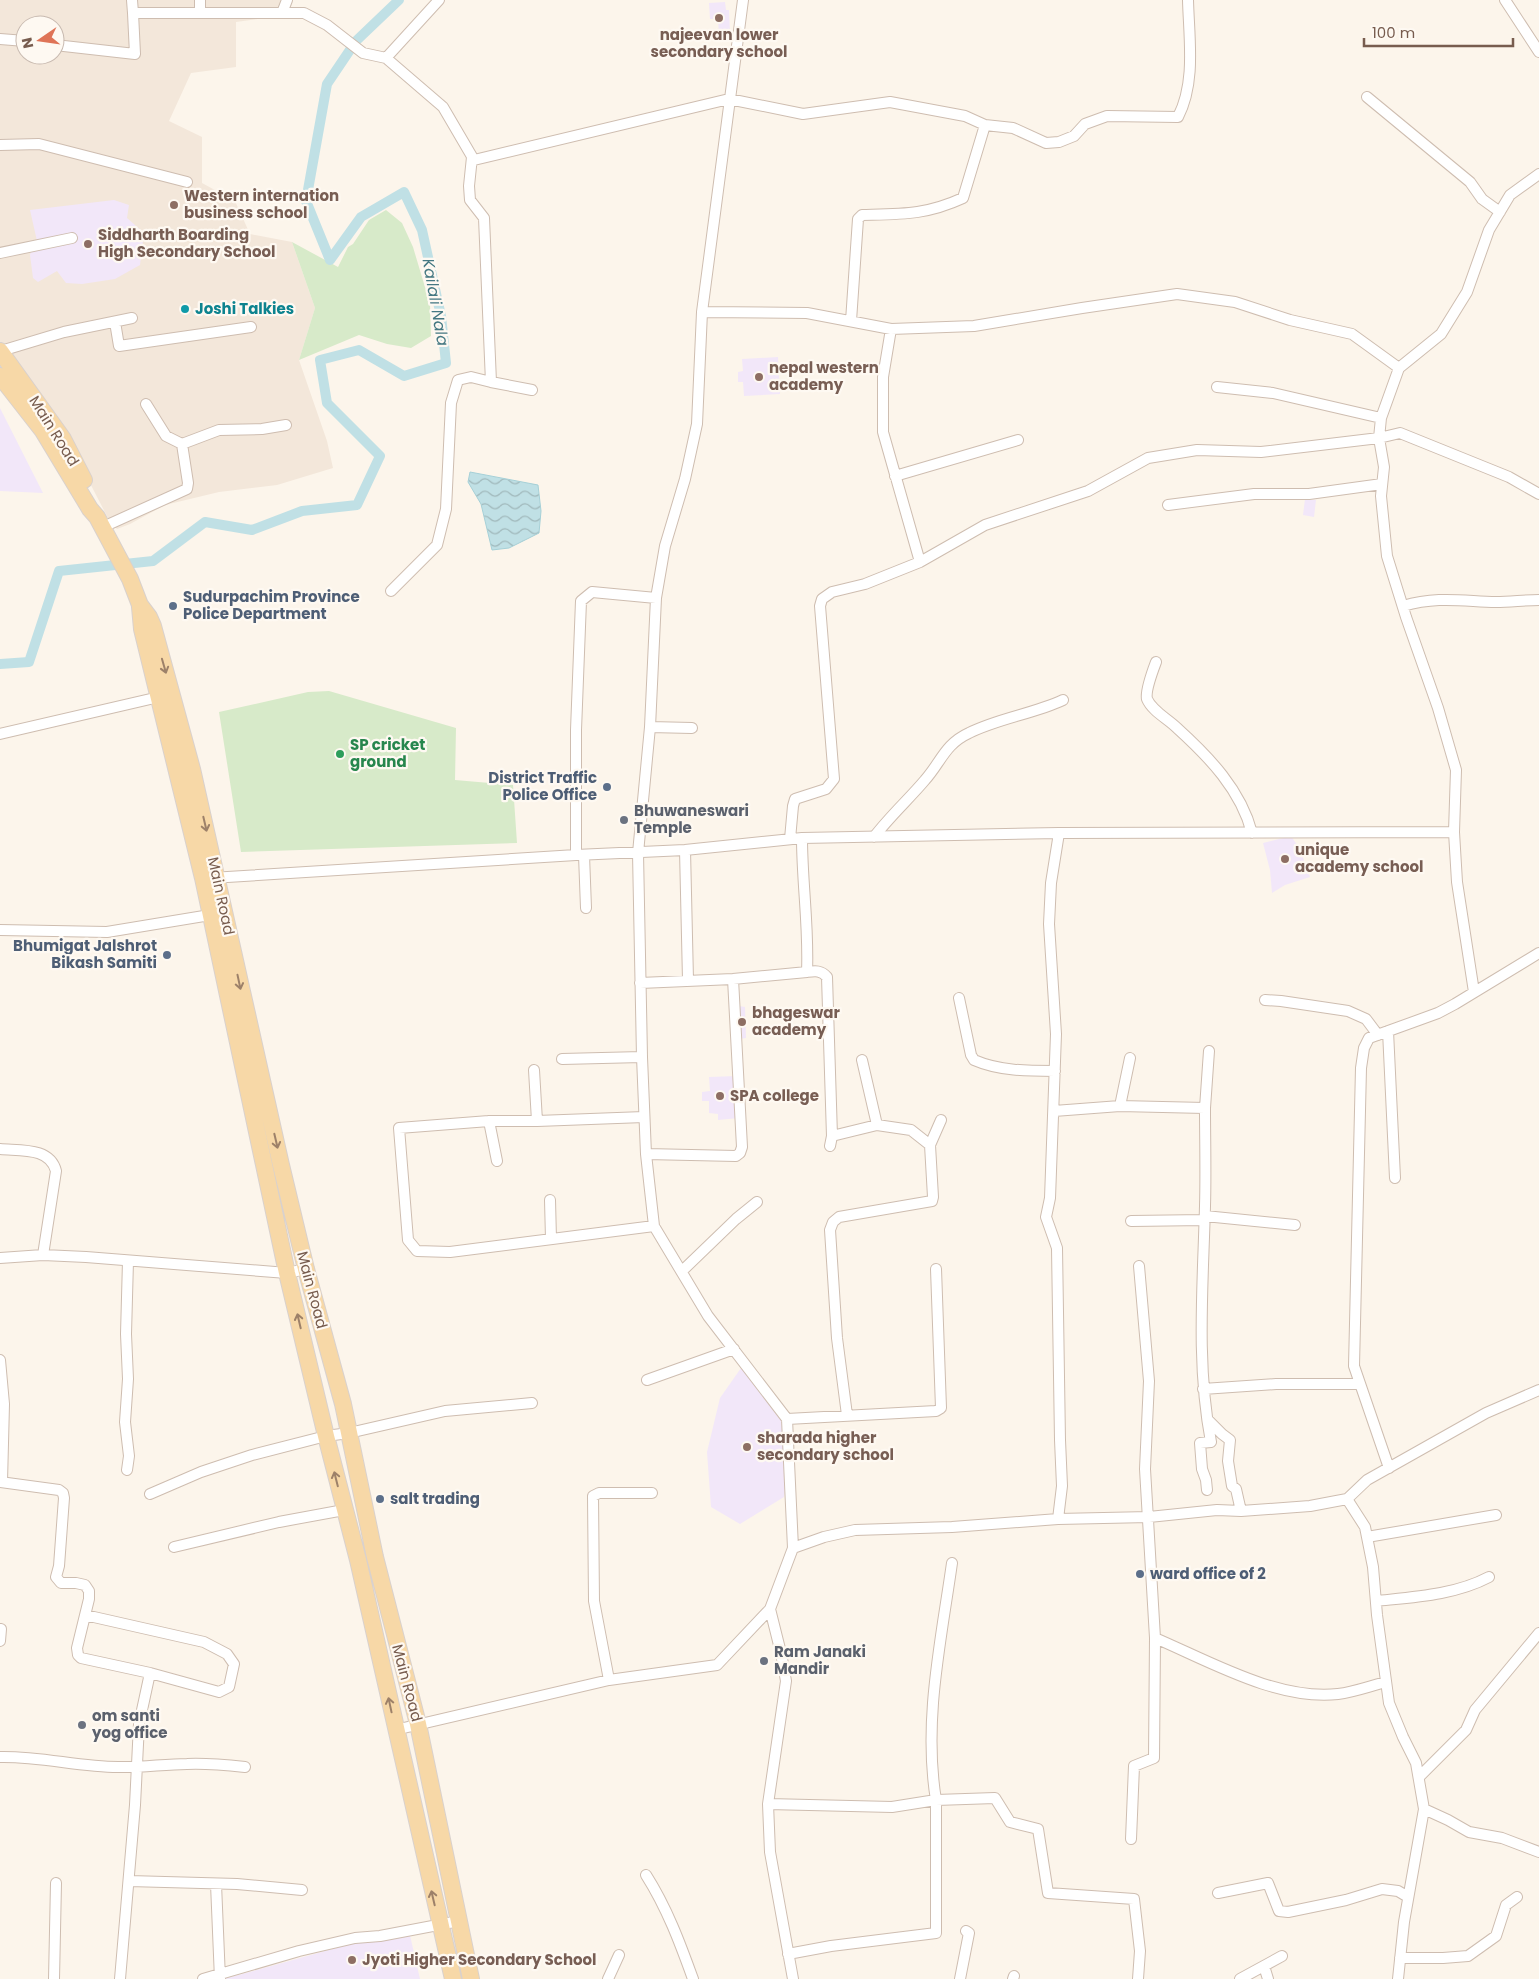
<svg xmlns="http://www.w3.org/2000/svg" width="1539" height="1979" font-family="Poppins,sans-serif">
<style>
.residential{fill:#f3e7da;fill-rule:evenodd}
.education{fill:#f2e7f9}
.green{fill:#d7eac9}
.water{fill:url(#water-waves);stroke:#a6d0d7}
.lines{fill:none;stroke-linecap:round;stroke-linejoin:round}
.canal{stroke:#c0e0e5;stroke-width:10}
.street-casing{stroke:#cebdb0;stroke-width:12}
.primary-casing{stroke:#d9d1cd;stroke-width:18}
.street{stroke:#fff;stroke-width:10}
.primary{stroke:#f7d8a7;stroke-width:16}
.oneway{stroke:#9d8169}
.education-dot{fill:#8d6e63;stroke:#fef9f2;stroke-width:2}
.culture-dot{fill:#0f9aa8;stroke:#fef9f2;stroke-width:2}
.service-dot{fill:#5c6f8a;stroke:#fef9f2;stroke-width:2}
.leisure-dot{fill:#2e9e5b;stroke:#fef9f2;stroke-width:2}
.worship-dot{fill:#6b7280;stroke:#fef9f2;stroke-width:2}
.labels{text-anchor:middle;stroke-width:4.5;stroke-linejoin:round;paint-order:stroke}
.education-label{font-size:15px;font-weight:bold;fill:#785e54;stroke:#fef9f2;text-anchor:start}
.culture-label{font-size:15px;font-weight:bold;fill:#0d838f;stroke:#fef9f2;text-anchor:start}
.street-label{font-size:15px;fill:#775c4e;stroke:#fef9f2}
.service-label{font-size:15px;font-weight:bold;fill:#4e5e75;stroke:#fef9f2;text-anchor:start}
.leisure-label{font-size:15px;font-weight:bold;fill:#27864d;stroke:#fef9f2;text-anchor:start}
.worship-label{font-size:15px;font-weight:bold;fill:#5b616d;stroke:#fef9f2;text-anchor:start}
.water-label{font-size:16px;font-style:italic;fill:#457882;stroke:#fef9f2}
</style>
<defs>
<pattern id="water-waves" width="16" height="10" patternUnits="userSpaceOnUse" patternTransform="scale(1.25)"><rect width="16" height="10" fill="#c0e0e5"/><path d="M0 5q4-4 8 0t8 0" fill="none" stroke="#a1b9bc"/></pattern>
</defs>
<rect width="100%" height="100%" fill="#fcf5eb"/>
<path class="residential" d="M0,0H283L280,16L236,22V67L191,73L169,121L202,137V183L235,201L250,234L292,242L315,308L299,360L327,441L333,468L277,485L219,492L165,505L130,524L117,529L109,520L79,462L0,344ZM25,25H55V55H25Z"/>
<path class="education" d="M725,2L726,10H729L730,33L719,34L718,19H710L709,3Z
M114,200L129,205L127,218L144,233L140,265L115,279L82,284L66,283L57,271L38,282L33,278L30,255L32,247L37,241L30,210Z
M778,357L780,394L744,396L743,382H738V372L743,371L742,359Z
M0,408L43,493L0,491Z
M1305,499L1316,500L1314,517L1303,515Z
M1291,836L1300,849L1310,877L1285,885L1272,893L1270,870L1263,843Z
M739,1006L745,1007L746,1038L739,1039Z
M737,1076L739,1118L718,1120V1114L709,1113V1101H702V1092L710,1091L709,1077Z
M741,1368L781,1420L788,1466L784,1497L740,1524L711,1507L707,1452L720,1398Z
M409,1931L420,1979H224L354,1943Z"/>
<path class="green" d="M386,210L402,223L413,247L430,304L431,336L411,348L387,344L359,335L299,360L315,308L292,242L338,267L348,247L353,244L369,220Z
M329,691L456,728L455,780L513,785L517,843L241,852L219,712L308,692Z"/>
<path class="water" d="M470,472L538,485L541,511L539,533L509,548L492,550L481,504L468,482Z"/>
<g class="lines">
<path class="canal" d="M0,664L29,662L59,571L153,561L205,522L252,530L302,511L357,505L380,456L327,403L320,360L359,350L404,376L446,363L441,316L422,230L404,192L361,217L330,260L306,201L327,84L356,41L399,0"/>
<g class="street-casing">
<path id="street" d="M132,0L133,13
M743,0L702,312L697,424L685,479L665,546L656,598L650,727L638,853L642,1057L646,1154L654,1226L708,1316L787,1419L793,1548L770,1609L781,1653L786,1681L768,1804L770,1852L793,1979
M1505,0L1539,52
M200,13V0
M282,13L287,0
M0,39L25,41
M55,45L135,54L133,13H304L327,25L363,53L386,58L443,107L474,160L729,99L803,114L890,102L965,116L985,125L1013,128L1046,143L1059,142L1074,136L1085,124L1107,116L1178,117C1196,82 1189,39 1188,0
M386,58L439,0
M1367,97L1470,182L1482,199L1500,212
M0,145L39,144L187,182
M472,157L469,186L470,200L484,218L491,382L532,390
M0,253L72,238
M702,312L807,313L891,329L974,326L1082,308L1177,294L1235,302L1290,320L1352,334L1399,368
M851,321L858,219L862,215C902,214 926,215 963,198L985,125
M115,322L119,346L251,327
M891,329L883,377V432L920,562
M1,351L64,332L132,318
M1217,387L1273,393L1381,418
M146,404L166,436L182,444
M895,476L1018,440
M1168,505L1254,494H1309L1382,484
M103,527L187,489L188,483L182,444L219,430L262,429L286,425
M391,591L437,545L446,509L451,403L458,380L471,377L491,382
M1403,606C1437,596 1461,601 1496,602C1510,602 1525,600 1539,600
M1156,662C1153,670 1145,691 1147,699C1152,711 1168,719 1177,728C1209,757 1241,790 1252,833
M650,727L692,728
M0,734L159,697
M874,837C890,816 909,799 925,780C941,762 945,744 969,733C999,718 1033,714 1063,700
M790,839L793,806L795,799L826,789L834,779L820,606L822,599L832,592L865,584L920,562L985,525L1088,491L1148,458L1197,450L1261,452L1379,438L1400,433L1509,477L1539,494
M685,850L688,980
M576,855V730L581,601L592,592L656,598
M584,855L586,908
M211,878L576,855L685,850L802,838L1059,833L1454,832
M0,930L107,932L210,915
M807,972C815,971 821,970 827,977L832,1136L877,1125L911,1130L930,1145
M640,983L733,979L807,972C809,927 802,883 802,838
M1474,992L1457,882L1454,832L1456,770L1438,708L1406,617L1387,556L1381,496L1384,467L1379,438L1381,418L1399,368L1441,334L1467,292L1489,230L1510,195L1539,174
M959,998L971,1055L974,1060C999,1071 1028,1071 1055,1071
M1265,1000L1281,1001L1348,1011L1366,1019L1378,1035
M1388,1031L1395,1178
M562,1059L642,1057
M862,1060L877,1125
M534,1070L537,1121
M1120,1106L1130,1058
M1205,1108L1209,1051
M1054,1111L1120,1106L1205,1108C1205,1140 1206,1174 1205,1206C1203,1285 1196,1364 1211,1442L1200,1443L1202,1469L1206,1480L1207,1490
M644,1117L537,1121H489L399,1128L408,1240L417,1251L450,1252L654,1226
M489,1121L497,1161
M830,1146L832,1136
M0,1149C20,1151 50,1147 56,1171L43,1255
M646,1154L736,1156L740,1153L742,1147L733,979
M550,1200L551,1239
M1205,1216L1295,1225
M1131,1221L1205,1220
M0,1258L43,1255L86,1257L287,1273L306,1269
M682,1271L736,1219L757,1202
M0,1360L4,1404L2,1482
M647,1380L734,1349
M1203,1389L1276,1384H1360
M847,1415L837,1338L830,1230L833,1222L839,1217L932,1201L933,1197L930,1145L941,1120
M787,1419L936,1411L941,1408L936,1269
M1208,1420L1222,1434L1230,1440L1228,1461L1232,1486L1236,1489L1241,1511
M1389,1468L1354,1366L1361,1068L1364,1048L1369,1038L1438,1013L1455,1004L1539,953
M127,1470L129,1456L125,1422L128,1379L126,1334L128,1261
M0,1482L59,1490L63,1493L64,1498L59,1566L56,1577L61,1583H76L85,1585L89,1591V1599L77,1648L78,1655L81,1658L150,1673
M150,1494L201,1472L252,1455L326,1436L349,1433L445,1411L532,1403
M1347,1499L1365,1527L1373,1567L1377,1615L1389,1703L1403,1737L1416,1763L1424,1809L1404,1922L1398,1979
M1058,1519L1062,1486L1060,1440L1057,1248L1046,1217L1050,1198L1056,1034L1049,924L1051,883L1059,833
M1367,1537L1496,1515
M174,1547L279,1522L344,1510
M793,1548L824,1537L855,1530L952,1527L1058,1519L1149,1517L1217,1510L1241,1511L1310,1506L1347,1499L1367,1480L1486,1413L1539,1390
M1376,1601C1414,1597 1455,1595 1489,1577
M85,1615L204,1642L227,1654L234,1664L229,1687L219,1692L150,1673L139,1724L135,1805L120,1979
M1155,1638C1209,1661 1278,1701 1338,1694C1354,1692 1370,1686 1386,1682
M0,1641L1,1629
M609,1680L594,1601L593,1496L599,1493H652
M395,1730L609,1680L717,1665L770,1609
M0,1757C40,1756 79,1767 118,1767C141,1768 164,1764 187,1764C207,1763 226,1765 245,1767
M1419,1777L1466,1730L1475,1710L1539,1633
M768,1804L892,1807L936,1800L995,1798L1010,1822L1038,1829L1048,1893L1134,1899L1140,1951L1138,1979
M1424,1809L1448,1820L1469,1832L1502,1838L1539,1852
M1131,1839L1134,1766L1154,1758L1155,1638L1145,1469L1149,1381L1139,1266
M646,1875C667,1908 680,1943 693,1979
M129,1881L237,1884L302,1890
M216,1884L220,1979
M1218,1893L1268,1883L1279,1911L1288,1912L1346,1900L1382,1889L1398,1891L1408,1897
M788,1954L831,1946L936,1933V1800C923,1721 941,1641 952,1563
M1400,1958H1443L1468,1956L1496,1936L1506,1905L1517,1897
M1264,1966L1268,1979
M54,1979L56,1883
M203,1979L299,1951L355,1938L380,1936L459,1921
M608,1979L619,1955
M960,1979L969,1933L966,1931
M1013,1979L1014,1976
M1240,1979L1282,1956"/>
</g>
<g class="primary-casing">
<path id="primary" d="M0,351L63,439L84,480
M0,376L43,431L90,509L97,517L130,579L140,605L149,617L153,626L192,769L281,1165L306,1269L343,1404L375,1557L418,1724L471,1979
M140,607L142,629L203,878L287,1273L326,1436L358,1560L453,1979"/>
</g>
<use href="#street" class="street"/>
<use href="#primary" class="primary"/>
</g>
<defs><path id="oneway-shaft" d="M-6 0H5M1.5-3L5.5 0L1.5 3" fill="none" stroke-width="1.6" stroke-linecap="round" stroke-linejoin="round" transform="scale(1.25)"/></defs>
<g class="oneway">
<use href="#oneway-shaft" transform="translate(164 666) rotate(74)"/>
<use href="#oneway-shaft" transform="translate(205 824) rotate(77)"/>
<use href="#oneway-shaft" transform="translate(239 982) rotate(78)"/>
<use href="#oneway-shaft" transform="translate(276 1141) rotate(77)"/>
<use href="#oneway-shaft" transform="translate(299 1321) rotate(-103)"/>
<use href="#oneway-shaft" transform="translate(336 1479) rotate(-104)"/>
<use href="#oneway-shaft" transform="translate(390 1705) rotate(-102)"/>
<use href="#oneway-shaft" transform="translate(433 1898) rotate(-103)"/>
</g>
<g class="education-dot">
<circle cx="719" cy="18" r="5"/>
<circle cx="174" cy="205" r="5"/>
<circle cx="88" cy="244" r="5"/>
<circle cx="759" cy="377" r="5"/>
<circle cx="1285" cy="859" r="5"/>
<circle cx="742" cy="1022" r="5"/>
<circle cx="720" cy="1096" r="5"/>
<circle cx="747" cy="1447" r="5"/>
<circle cx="352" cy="1960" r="5"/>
</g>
<circle class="culture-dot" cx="185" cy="309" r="5"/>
<g class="service-dot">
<circle cx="173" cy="606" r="5"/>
<circle cx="607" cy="787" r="5"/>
<circle cx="167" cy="955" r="5"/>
<circle cx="380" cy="1499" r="5"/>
<circle cx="1140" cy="1574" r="5"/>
</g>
<circle class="leisure-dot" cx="340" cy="754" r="5"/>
<g class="worship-dot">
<circle cx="624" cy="820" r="5"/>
<circle cx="764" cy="1661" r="5"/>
<circle cx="82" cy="1725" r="5"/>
</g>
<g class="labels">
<g class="education-label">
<text x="719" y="40" text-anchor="middle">najeevan lower<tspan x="719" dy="17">secondary school</tspan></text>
<text x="184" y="201">Western internation<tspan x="184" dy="17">business school</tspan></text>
<text x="98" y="240">Siddharth Boarding<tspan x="98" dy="17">High Secondary School</tspan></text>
<text x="769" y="373">nepal western<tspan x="769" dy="17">academy</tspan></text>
<text x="1295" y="855">unique<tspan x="1295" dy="17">academy school</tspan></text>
<text x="752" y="1018">bhageswar<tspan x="752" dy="17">academy</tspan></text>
<text x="730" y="1101">SPA college</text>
<text x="757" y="1443">sharada higher<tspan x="757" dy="17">secondary school</tspan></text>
<text x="362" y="1965">Jyoti Higher Secondary School</text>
</g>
<g class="culture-label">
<text x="195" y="314">Joshi Talkies</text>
</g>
<g class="street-label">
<text transform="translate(54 431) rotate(58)" y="5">Main Road</text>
<text transform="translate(221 896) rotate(78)" y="5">Main Road</text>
<text transform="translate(312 1290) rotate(75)" y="5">Main Road</text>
<text transform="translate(407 1683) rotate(75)" y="5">Main Road</text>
</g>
<g class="service-label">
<text x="183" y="602">Sudurpachim Province<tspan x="183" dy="17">Police Department</tspan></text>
<text x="597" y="783" text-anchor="end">District Traffic<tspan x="597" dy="17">Police Office</tspan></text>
<text x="157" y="951" text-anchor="end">Bhumigat Jalshrot<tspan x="157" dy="17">Bikash Samiti</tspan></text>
<text x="390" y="1504">salt trading</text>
<text x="1150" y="1579">ward office of 2</text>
</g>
<g class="leisure-label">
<text x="350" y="750">SP cricket<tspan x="350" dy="17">ground</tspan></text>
</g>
<g class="worship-label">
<text x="634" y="816">Bhuwaneswari<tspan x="634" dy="17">Temple</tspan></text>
<text x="774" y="1657">Ram Janaki<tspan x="774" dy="17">Mandir</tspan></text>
<text x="92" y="1721">om santi<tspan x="92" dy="17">yog office</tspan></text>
</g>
<g class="water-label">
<text transform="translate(436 302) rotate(80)" y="6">Kailali Nala</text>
</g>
</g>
<g transform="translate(40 40) rotate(257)"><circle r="24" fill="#fef9f2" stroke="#c8bab0"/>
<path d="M0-4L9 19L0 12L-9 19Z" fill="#df7457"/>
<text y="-8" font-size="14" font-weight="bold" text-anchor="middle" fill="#775c4e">N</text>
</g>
<path d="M1364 38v8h149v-8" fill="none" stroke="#775c4e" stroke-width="2.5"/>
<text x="1372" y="38" font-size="15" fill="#775c4e" stroke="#fef9f2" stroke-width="4" paint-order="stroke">100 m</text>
</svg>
